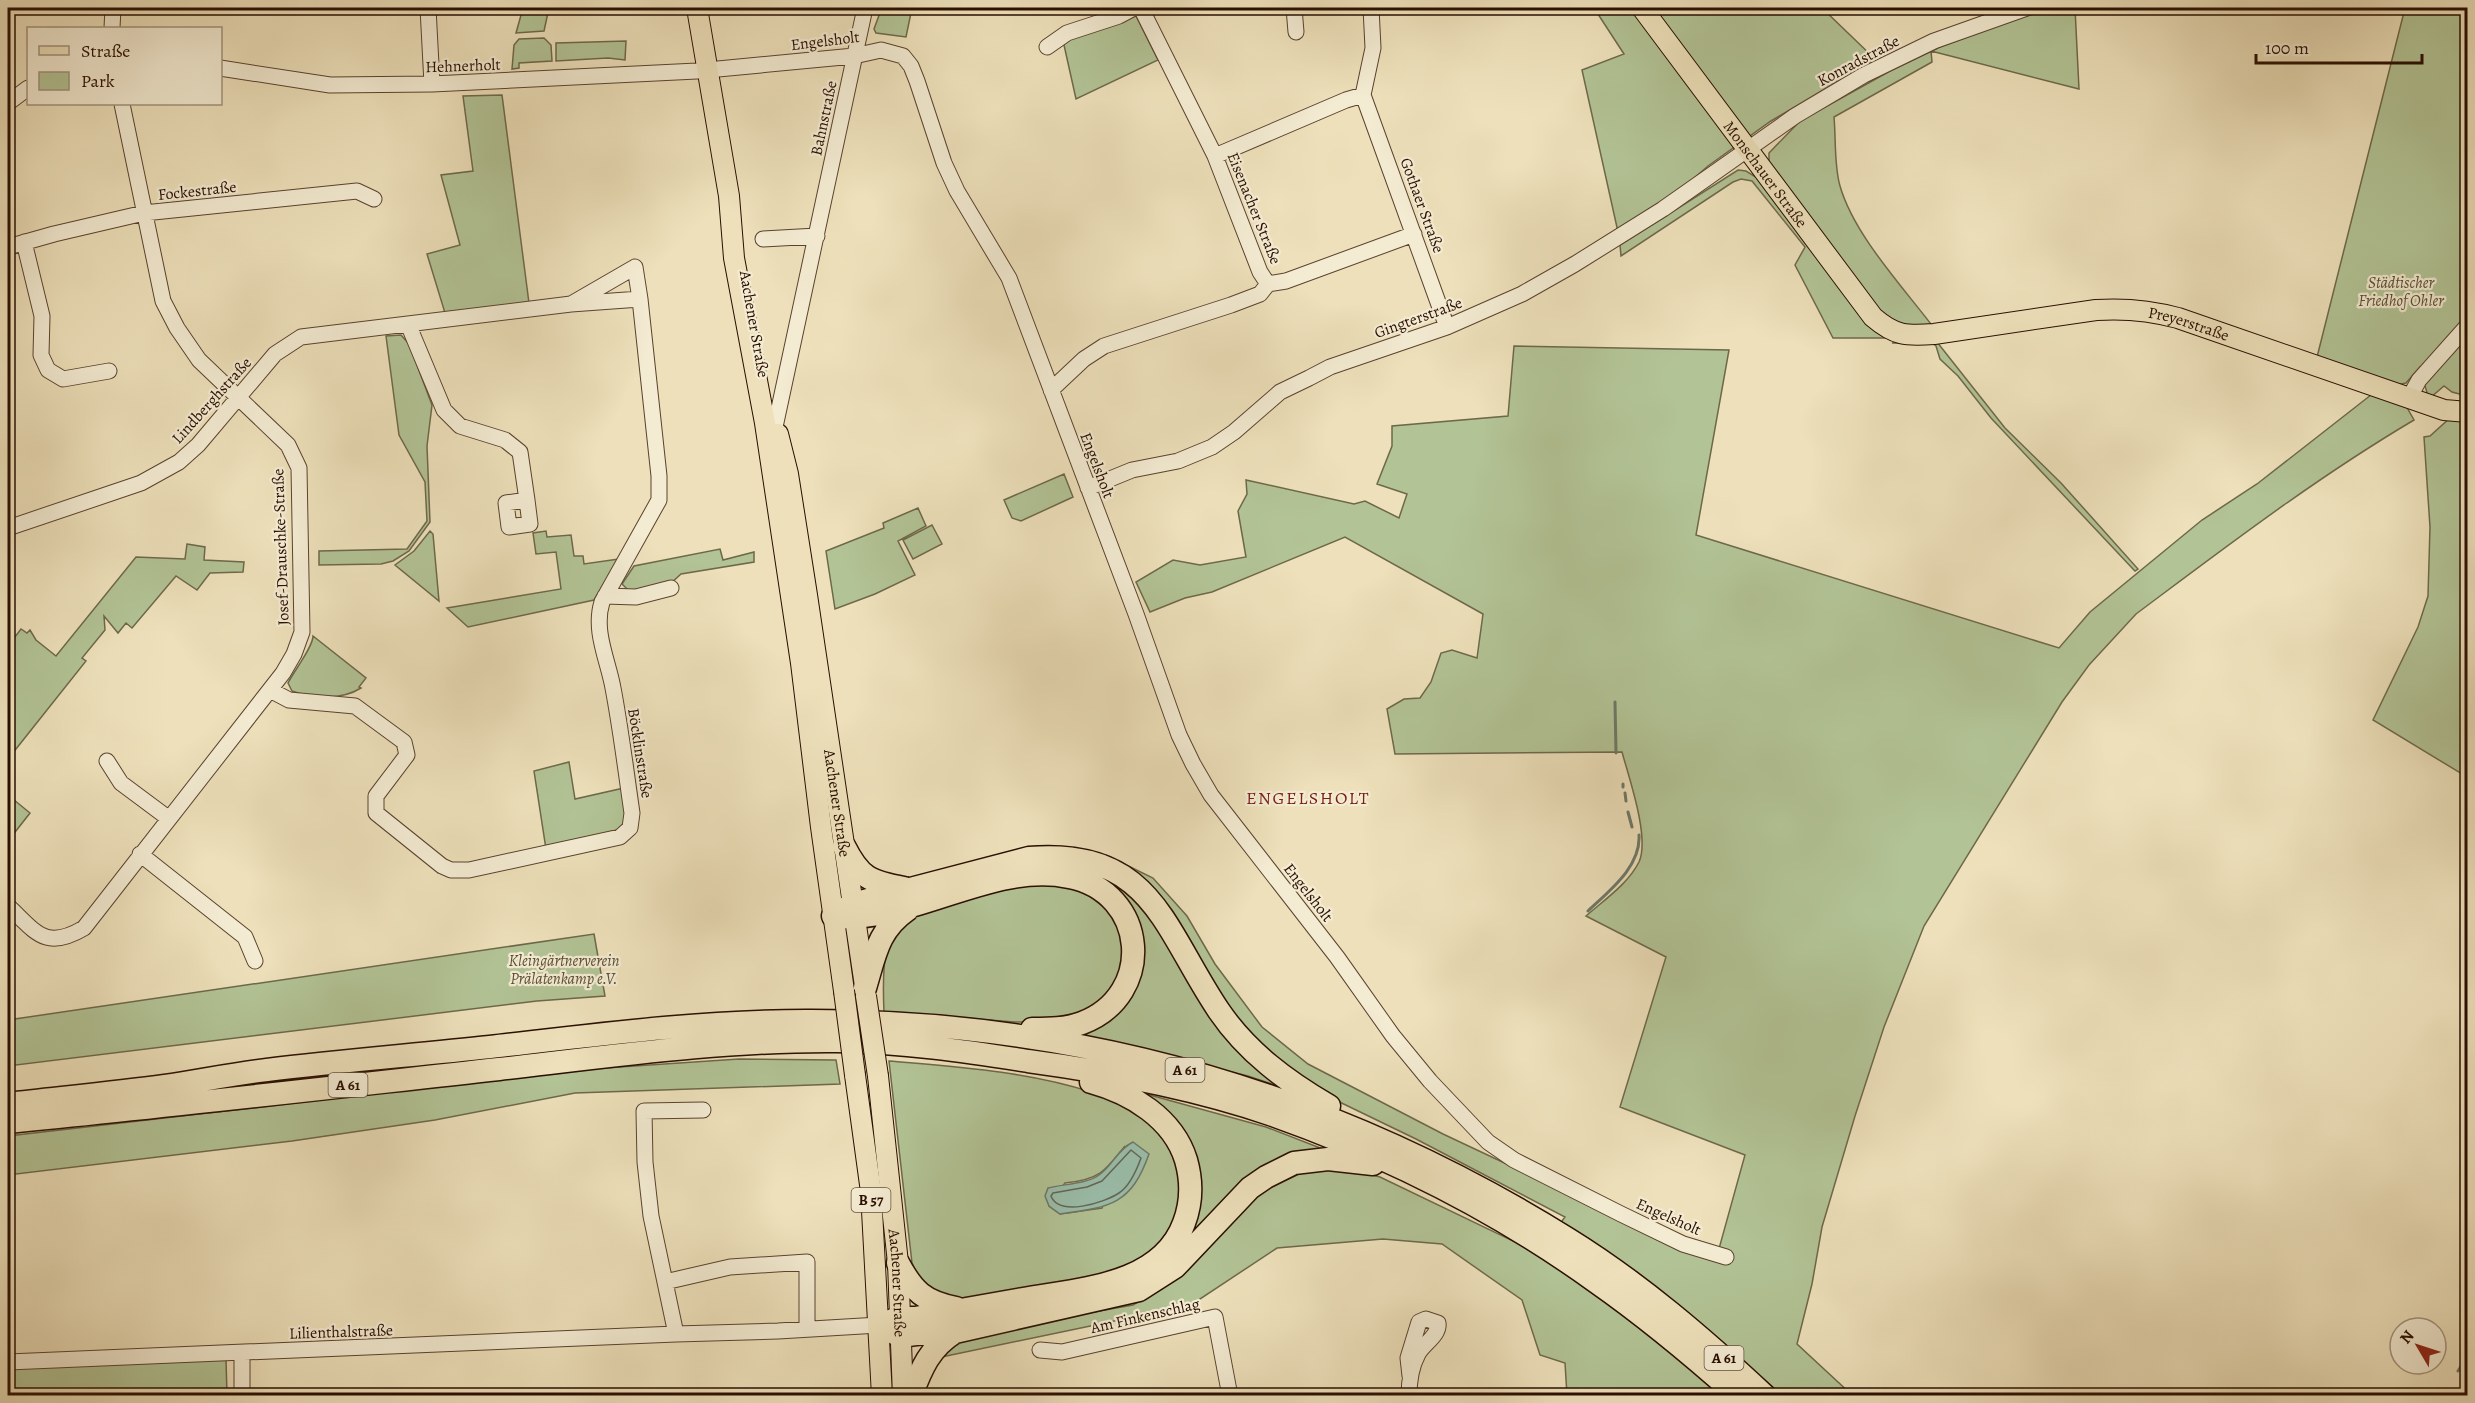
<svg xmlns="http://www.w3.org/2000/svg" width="2475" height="1403" font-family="Alegreya,serif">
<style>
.green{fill:#b2c395;stroke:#6e684a;stroke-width:1.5;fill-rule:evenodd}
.water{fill:#9abeab;stroke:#6d7867;stroke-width:1.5}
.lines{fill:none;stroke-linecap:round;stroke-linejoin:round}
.shore{stroke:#626656;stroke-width:1.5}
.stream{stroke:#6d7867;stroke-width:3}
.minor-casing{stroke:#5a422e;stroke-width:17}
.major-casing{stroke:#290e00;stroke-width:22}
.highway-casing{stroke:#290e00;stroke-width:25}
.minor{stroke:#f3ebd2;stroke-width:15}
.major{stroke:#ede0ba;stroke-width:20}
.highway{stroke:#ede0ba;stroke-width:22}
.major-bridge-casing{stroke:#290e00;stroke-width:22;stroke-linecap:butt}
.major-bridge{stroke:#ede0ba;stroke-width:20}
.labels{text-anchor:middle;stroke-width:4.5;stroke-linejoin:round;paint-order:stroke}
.shield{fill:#f3ebd2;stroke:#66503f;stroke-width:1.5}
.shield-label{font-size:15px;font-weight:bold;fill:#290e00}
.street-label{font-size:16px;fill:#290e00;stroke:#f3ebd2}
.park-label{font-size:16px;font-style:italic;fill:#594d34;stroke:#f3ebd2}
.neighbourhood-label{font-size:18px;letter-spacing:1.5px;fill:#7a1f14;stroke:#f3ebd2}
</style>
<rect width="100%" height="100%" fill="#ede0ba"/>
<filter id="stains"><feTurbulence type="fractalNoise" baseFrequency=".00333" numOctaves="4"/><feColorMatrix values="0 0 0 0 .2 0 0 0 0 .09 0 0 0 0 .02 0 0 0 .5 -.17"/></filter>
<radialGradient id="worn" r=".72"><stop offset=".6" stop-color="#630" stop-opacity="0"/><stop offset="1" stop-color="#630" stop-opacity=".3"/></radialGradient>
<path class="green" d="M523,8H549L544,31L516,33Z
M885,8H912L906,37L876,33L874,29L881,10L884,11Z
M1594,8H1822L1875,59L1771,121L1708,166L1678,192L1618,232L1582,70L1624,54Z
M2045,8H2075L2079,89L1931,51L1932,62L1834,117C1836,139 1834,165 1840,186C1854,235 1903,287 1934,328L1921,330L1883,319L1769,162V153L1800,121L1890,71L1940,47Z
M2405,8H2467V396L2452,392L2444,386L2430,398C2425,393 2424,377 2420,367L2406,383L2396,385L2317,357Z
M1136,16L1158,60L1076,99L1064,45L1068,37Z
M544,38L551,45L552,61L519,63V68L512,69L514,45L519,39Z
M626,41L625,60L608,58L556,61V43Z
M502,95L529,303L445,313L427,254L460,245L441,175L473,171L463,96Z
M1738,170L1746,171L1759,179L1890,338H1833L1795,265L1805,247L1752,181L1741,179L1733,182L1621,256L1620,245Z
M401,335L409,344L432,405L427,446L430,522L409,551L393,561L381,564L319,565V551L407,549L427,521L425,482L399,435L386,336Z
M1901,341L1937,342L2005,428L2061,483L2138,569L2135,571L2133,569L1991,418L1958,376L1940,359L1936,346L1933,344L1892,343Z
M1514,346L1729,350L1696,535L2059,648L2090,612L2202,520L2257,484L2376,391L2405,404L2414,420C2316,478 2227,546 2136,614L2089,665L2062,702L1924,926L1884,1027L1855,1116L1822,1227L1812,1284L1797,1344L1852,1395H1567L1565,1363L1540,1355L1522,1300L1442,1244L1383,1239L1277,1248L1191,1305L932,1359L946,1344L1015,1326L1133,1305L1168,1284L1240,1211L1267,1189L1299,1174L1322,1167L1344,1168L1380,1177L1538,1253L1565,1217L1416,1139L1323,1094L1259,1047L1130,873L1106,855L1153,878L1187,916L1215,964L1262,1027L1308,1064L1443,1134L1693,1252L1717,1256L1745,1155L1620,1107L1666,957L1586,916C1604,900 1628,884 1639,862C1650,838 1629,778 1622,752L1395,754L1387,709L1404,699L1420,698L1431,682L1441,653L1452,650L1477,658L1483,614L1345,537L1212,592L1185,598L1150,612L1136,582L1173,560L1200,565L1246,557L1238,511L1247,494L1246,480L1354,504L1365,501L1399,518L1407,494L1377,484L1392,446V426L1508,416Z
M2451,417H2467V777L2373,720L2418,627L2428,596L2430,527L2424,437L2430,436Z
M1064,474L1073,497L1021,521L1012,518L1004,500Z
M918,508L926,526L898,541L915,575L875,594L835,609L826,551L884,528L883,523Z
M932,525L942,544L913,559L903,540Z
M430,531L433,534L439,601L395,565L414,551Z
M546,531L547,537L571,535L574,556H583L584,564L619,559L594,600L468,627L447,608L561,589L556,552L536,554L533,533Z
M187,544L205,547L204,560L244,562L243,572L210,573L197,590L176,576L132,628L126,623L118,633L104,616L105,630L82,658L86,661L8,759V646L21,629L27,633L30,630L36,640L56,656L136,557L185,559Z
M720,549L723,560L754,552V562L681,574L669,585L630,592L622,584L634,566Z
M313,636L366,678L359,687L361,688C342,700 313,699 292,691L288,683C294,671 313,647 313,636Z
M569,762L575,799L624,788L628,815L624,828L546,849L534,771Z
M8,795L30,813L8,841Z
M1075,863L1141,900L1281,1087L1248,1076L1069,1033L1117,1006L1128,911Z
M1032,883L1079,888L1115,916L1126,950L1119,982L1092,1010L1052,1022H1015L884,1012C883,991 881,942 896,926C917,905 1001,891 1032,883Z
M594,934L605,996L537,1001L8,1066V1020Z
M739,1059L836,1060L840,1084L575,1093L435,1120L292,1141L8,1175V1136L590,1069Z
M889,1061C957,1067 1025,1071 1091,1092C1106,1096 1124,1102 1137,1111C1160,1128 1178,1154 1180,1183C1187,1265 1107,1273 1046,1286C1023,1291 998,1300 975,1302C962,1303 936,1292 923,1288L912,1263ZM1125,1146L1102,1208L1060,1214L1049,1206L1065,1183C1098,1180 1105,1172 1125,1146Z
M1128,1089L1266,1127L1328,1151L1293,1155L1183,1250L1157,1264L1196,1174Z
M226,1359L227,1395H8V1369Z"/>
<path class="water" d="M1133,1142L1149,1154C1131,1205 1110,1207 1060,1214L1049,1206L1045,1196L1048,1188C1063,1184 1087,1184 1099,1175C1112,1166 1118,1149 1133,1142Z"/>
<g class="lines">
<path class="shore" d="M1131,1150L1141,1158C1137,1169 1130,1186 1119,1193C1104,1203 1059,1217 1051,1196L1053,1193L1087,1187L1102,1181Z"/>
<path class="stream" d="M1615,702L1616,753
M1623,784V787
M1625,793L1626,801
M1628,812L1632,827
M1588,911C1609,891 1641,867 1639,835
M2458,1371L2468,1355
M2427,1396L2433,1391"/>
<g class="minor-casing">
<path id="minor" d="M428,8L432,84
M1141,8L1215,156L1260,272L1268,284L1286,281L1414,234
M1294,8L1296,32
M112,28L113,8
M1047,47L1067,33L1119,16L1134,8
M220,68L330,85L432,84L697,71L854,56L881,50L903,56L911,66L917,81L944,163L957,191L1009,278L1136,614L1179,735L1193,764L1211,795L1337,957L1393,1036L1430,1081L1488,1142L1514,1160L1621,1214L1683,1244L1726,1257
M1363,95L1373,48L1371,8
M8,103L28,88
M1215,156L1346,100L1363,95L1447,327
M763,239L817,236
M24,242L42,316L41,355L48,370L63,379L109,371
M8,247L54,234L144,213L357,191L374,199
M408,324L444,410L460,426L505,440L520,452L527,500L506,503L509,527L530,524L527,500
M1051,390L1084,359L1104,346L1231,305L1260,294L1268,284
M2409,398L2419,380L2468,325
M772,441L865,8
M1088,488L1132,470L1178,461L1212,447L1234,432L1280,392L1309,378L1330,367L1447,327L1522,294L1575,264L1663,209L1795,116L1864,75L1934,41L2027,8
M8,528L141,483L179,462L198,445L275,354L301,337L571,304L640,299L635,267L571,304
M605,596L636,597L671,588
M270,690L289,700L355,706L404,742L407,755L376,796V813L442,866L451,870H469L620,837L630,828L632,813C626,772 621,730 613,688C608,660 593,631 602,602L659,500V476L640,299
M107,761L121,783L168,818
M140,854L245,937L255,961
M8,906C36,932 45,951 84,928L283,673L294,654L302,632L299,468L288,445L199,360L177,328L163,301L122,104
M665,1282L730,1267L807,1262V1329
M676,1334L651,1216L645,1162L644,1111L703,1110
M1040,1350L1062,1352L1215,1317L1230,1396
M242,1353V1396
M8,1362L676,1334L778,1331L879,1325
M1409,1396C1409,1381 1411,1367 1418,1354C1423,1344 1440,1335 1438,1323L1426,1319L1419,1322L1408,1358L1410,1376"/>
</g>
<g class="major-casing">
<g id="major">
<path d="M697,8L729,196L734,258L765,423L801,663L821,827L844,991"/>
<path id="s1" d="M1642,8L1873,317C1895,336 1906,336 1934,334L2096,310C2125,308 2149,310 2178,318L2444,410L2468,412"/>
<path id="s2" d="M778,434L788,474L807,595L865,986"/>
<path d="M855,1075L871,1192L882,1396"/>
<path id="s3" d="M878,1076L898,1263L903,1396"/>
</g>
</g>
<g class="highway-casing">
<path id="highway" d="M844,846C860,878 870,882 904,888
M833,916L853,904L1029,858C1152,848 1163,928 1219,1011C1247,1052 1286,1081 1329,1106
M838,917C915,921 994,861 1069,877C1148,892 1156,995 1082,1023C1066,1029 1049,1029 1032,1029
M865,988C875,955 878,930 907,910
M8,1104C60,1098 113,1093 165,1086C199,1081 233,1074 267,1070C341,1061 416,1055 490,1047C595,1035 700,1021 806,1021C1081,1020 1335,1094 1568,1239C1639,1283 1704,1339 1765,1396
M8,1122C172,1106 336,1087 499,1069C612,1056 724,1040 837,1041C902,1042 965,1051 1028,1061C1109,1072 1192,1087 1270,1114C1384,1154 1496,1210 1595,1281C1645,1316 1692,1355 1738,1396
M898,1263C913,1291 924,1302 956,1308
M879,1325L899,1318H915C951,1312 987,1305 1023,1299C1079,1289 1161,1286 1184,1223C1192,1202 1192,1181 1186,1160C1173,1118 1131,1093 1091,1082
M879,1325L900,1336L956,1329
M911,1396C921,1369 930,1347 955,1332L1139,1290L1175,1267L1250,1188L1266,1177L1294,1163L1328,1159L1373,1164"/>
</g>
<use href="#minor" class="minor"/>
<use href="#major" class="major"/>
<use href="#highway" class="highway"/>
<g class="major-bridge-casing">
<path id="major-bridge" d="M844,991L855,1075
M866,996L878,1076"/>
</g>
<use href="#major-bridge" class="major-bridge"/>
</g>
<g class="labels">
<g class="shield">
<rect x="1165.5" y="1058" width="39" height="24" rx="4.5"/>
<rect x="328.5" y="1073" width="39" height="24" rx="4.5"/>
<rect x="851.5" y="1188" width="39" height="24" rx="4.5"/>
<rect x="1704.5" y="1346" width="39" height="24" rx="4.5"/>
</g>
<g class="shield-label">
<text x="1185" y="1075">A 61</text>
<text x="348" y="1090">A 61</text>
<text x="871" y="1205">B 57</text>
<text x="1724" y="1363">A 61</text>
</g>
<g class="street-label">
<text transform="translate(825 40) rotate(-7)" y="6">Engelsholt</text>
<text transform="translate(1858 60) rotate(-28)" y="6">Konradstraße</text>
<text transform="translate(463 65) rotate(-2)" y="6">Hehnerholt</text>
<text transform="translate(823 118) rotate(-78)" y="6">Bahnstraße</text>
<text dy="6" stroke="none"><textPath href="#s1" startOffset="207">Monschauer Straße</textPath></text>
<text transform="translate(197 190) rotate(-6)" y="6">Fockestraße</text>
<text transform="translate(1423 205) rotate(70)" y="6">Gothaer Straße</text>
<text transform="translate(1255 208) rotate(68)" y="6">Eisenacher Straße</text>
<text transform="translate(1418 317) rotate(-20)" y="6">Gingterstraße</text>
<text dy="6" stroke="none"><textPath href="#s1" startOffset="710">Preyerstraße</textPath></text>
<text transform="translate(755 324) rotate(80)" y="6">Aachener Straße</text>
<text transform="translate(211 400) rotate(-48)" y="6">Lindberghstraße</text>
<text transform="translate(1098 465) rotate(69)" y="6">Engelsholt</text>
<text transform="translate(280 547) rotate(-92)" y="6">Josef-Drauschke-Straße</text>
<text transform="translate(641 753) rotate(81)" y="6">Böcklinstraße</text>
<text dy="6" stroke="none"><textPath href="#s2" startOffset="374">Aachener Straße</textPath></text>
<text transform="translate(1309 892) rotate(52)" y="6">Engelsholt</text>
<text transform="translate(1669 1216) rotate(24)" y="6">Engelsholt</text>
<text dy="6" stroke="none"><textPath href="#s3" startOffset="208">Aachener Straße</textPath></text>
<text transform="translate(1145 1315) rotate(-13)" y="6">Am Finkenschlag</text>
<text transform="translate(341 1331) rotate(-2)" y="6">Lilienthalstraße</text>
</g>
<g class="park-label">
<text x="2401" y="288">Städtischer<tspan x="2401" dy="18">Friedhof Ohler</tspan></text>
<text x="564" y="966">Kleingärtnerverein<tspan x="564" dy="18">Prälatenkamp e.V.</tspan></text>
</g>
<g class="neighbourhood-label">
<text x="1308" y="804">ENGELSHOLT</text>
</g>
</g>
<rect width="2475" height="1403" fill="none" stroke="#ede0ba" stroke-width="30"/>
<rect x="9" y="9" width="2457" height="1385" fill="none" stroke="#290e00" stroke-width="3"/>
<rect x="15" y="15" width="2445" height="1373" fill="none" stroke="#290e00" stroke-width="1.5"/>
<rect x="27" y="27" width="195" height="78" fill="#f3ebd2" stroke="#a2937e" stroke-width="1.5"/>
<rect x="39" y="46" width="30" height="9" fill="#ede0ba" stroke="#a2937e" stroke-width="1.5"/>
<text x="81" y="57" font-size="18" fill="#290e00">Straße</text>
<rect x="39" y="72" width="30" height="18" fill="#b2c395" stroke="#a2937e" stroke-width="1.5"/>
<text x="81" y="87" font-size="18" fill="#290e00">Park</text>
<g transform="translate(2418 1346) rotate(309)"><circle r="28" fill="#f3ebd2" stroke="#a2937e" stroke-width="1.5"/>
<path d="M0-4.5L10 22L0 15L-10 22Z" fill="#8f2418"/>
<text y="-9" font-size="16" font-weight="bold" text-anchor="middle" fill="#290e00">N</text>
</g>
<path d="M2256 54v9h166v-9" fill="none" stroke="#290e00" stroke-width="3"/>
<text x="2265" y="54" font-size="18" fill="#290e00" stroke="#f3ebd2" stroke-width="4.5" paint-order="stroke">100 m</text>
<rect width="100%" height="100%" filter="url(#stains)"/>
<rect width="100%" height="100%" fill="url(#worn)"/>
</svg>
